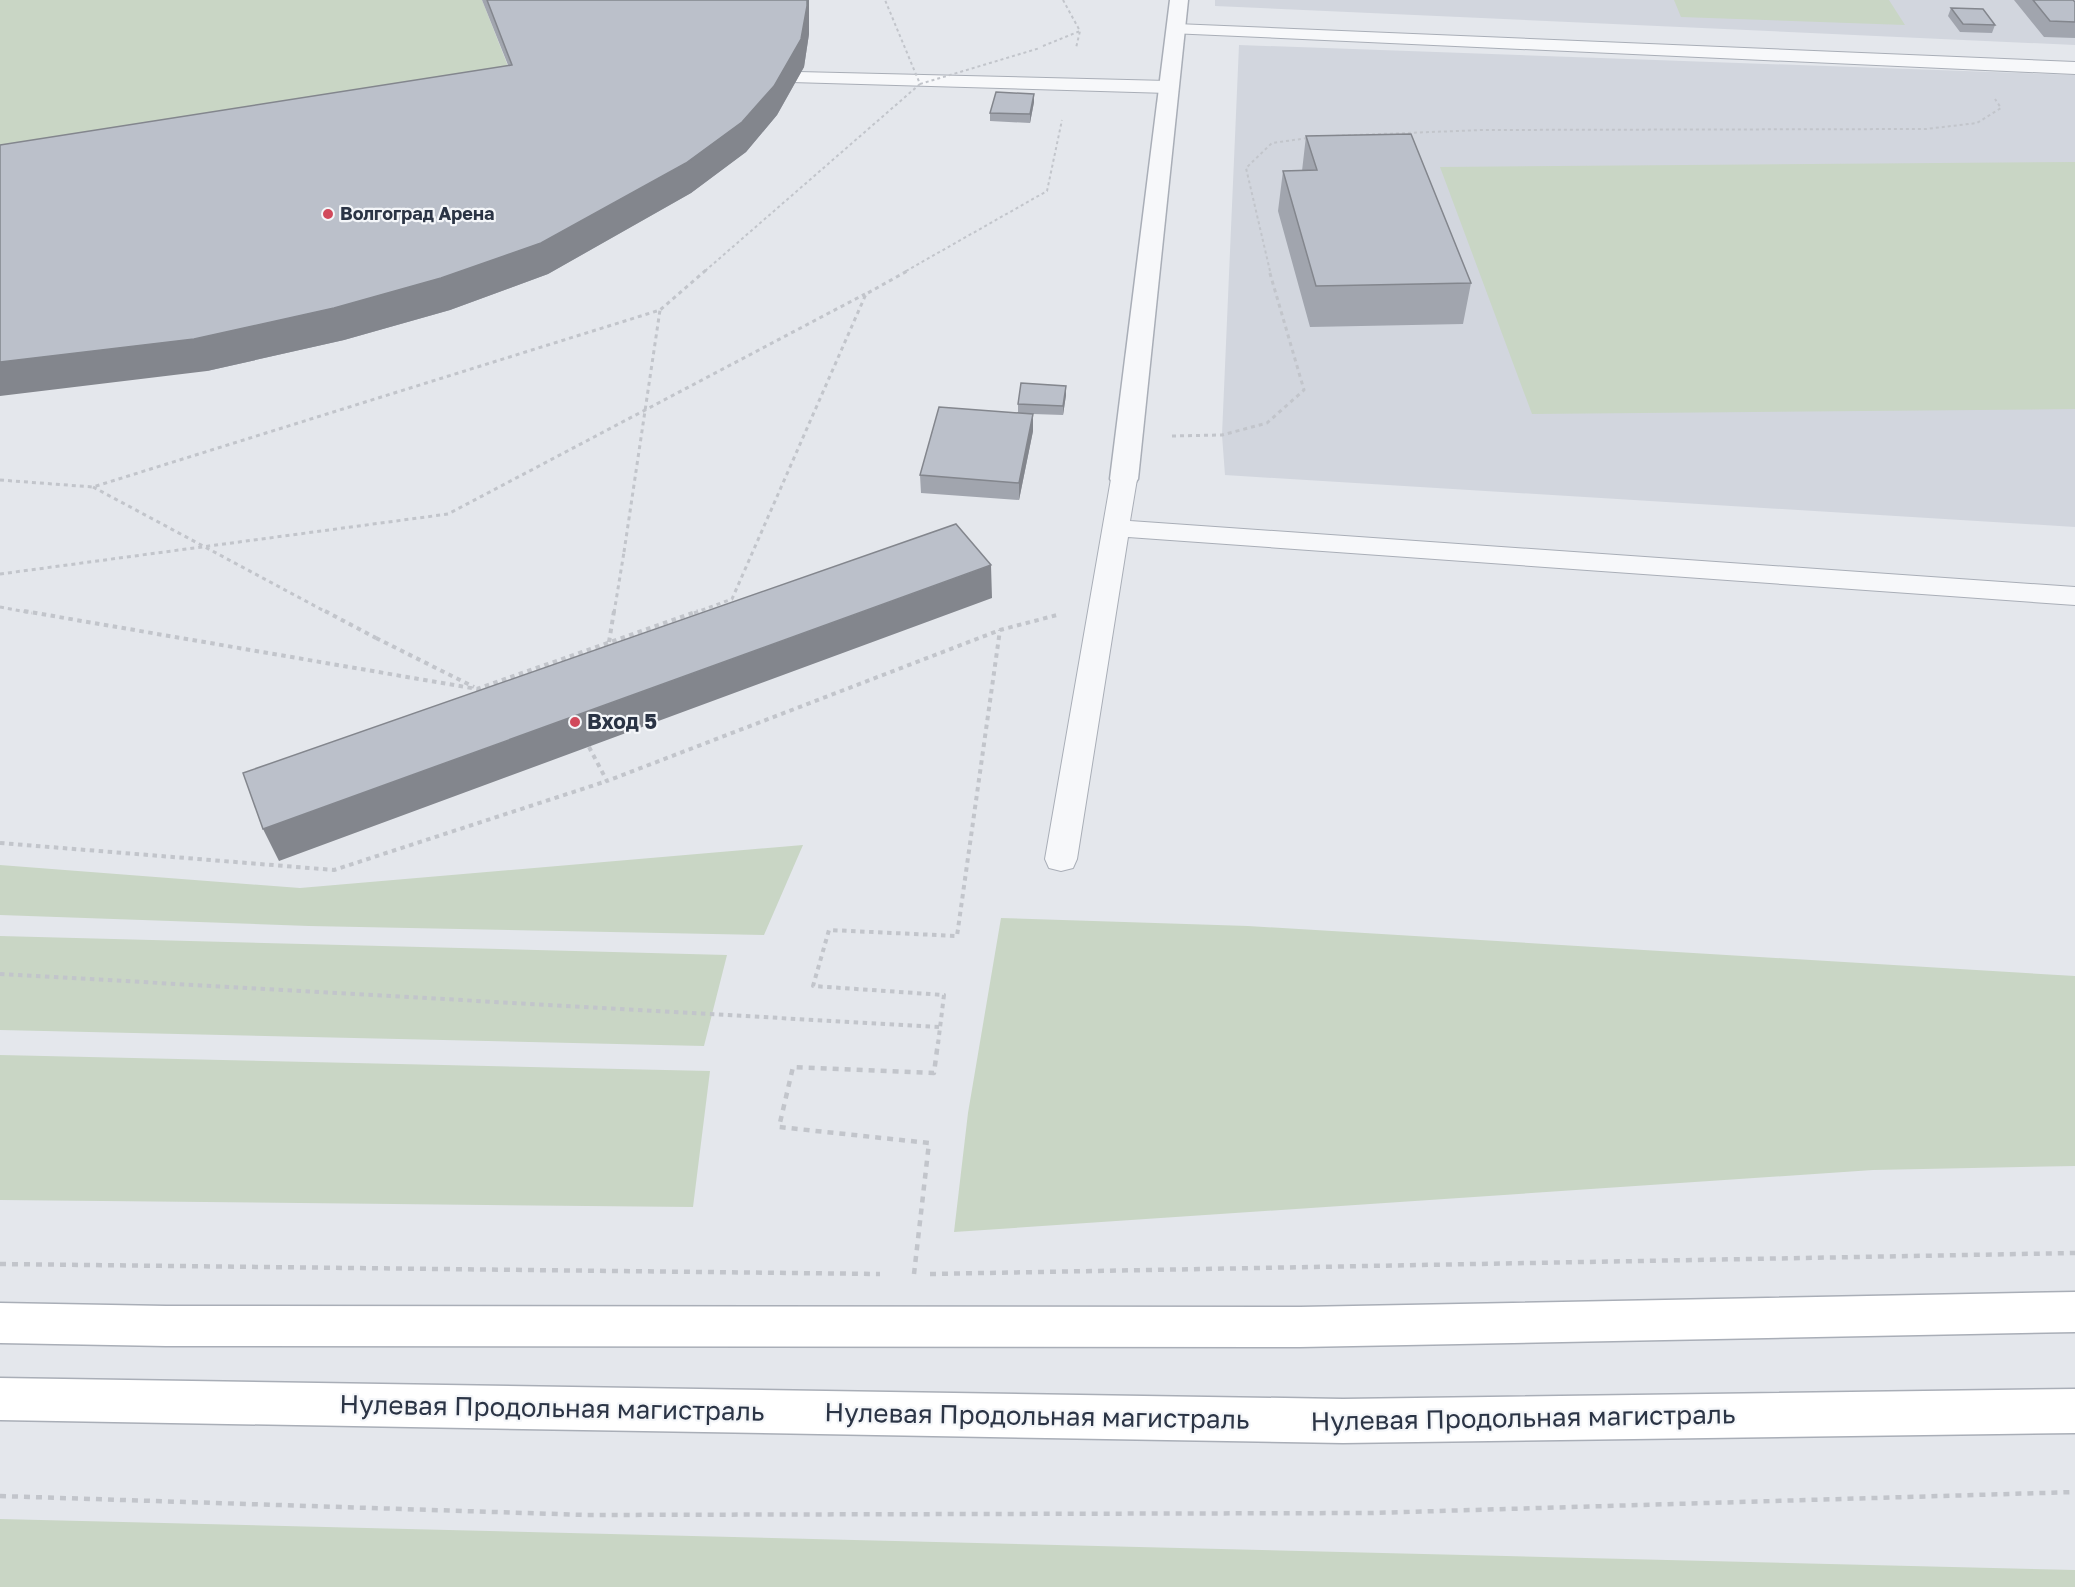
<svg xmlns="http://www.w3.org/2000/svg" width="2075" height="1587" font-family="'Golos Text',sans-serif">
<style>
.built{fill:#d2d6de}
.green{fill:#c9d6c5}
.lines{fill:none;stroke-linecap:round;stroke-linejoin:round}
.lane-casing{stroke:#a9aeb7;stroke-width:2}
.street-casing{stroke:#a9aeb7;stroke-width:3}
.secondary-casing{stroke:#a9aeb7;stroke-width:3}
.path-far3{stroke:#c2c5cb;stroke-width:2;stroke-dasharray:3 3;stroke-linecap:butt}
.path-far2{stroke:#c2c5cb;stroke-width:3;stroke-dasharray:4 4;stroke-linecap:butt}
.path-far1{stroke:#c2c5cb;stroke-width:4;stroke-dasharray:4.5 4.5;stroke-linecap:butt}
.path{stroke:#c2c5cb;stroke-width:4.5;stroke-dasharray:6 6;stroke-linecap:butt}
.lane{fill:#f7f8fa;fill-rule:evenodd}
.street{fill:#f7f8fa;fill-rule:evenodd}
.secondary{fill:#fff;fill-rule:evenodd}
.path-bridge-far2{stroke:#c2c5cb;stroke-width:2;stroke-dasharray:3 3;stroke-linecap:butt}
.path-bridge-far1{stroke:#c2c5cb;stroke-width:3;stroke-dasharray:4 4;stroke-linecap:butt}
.path-bridge{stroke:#c2c5cb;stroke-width:4;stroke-dasharray:4.5 4.5;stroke-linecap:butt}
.wall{fill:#a1a5ae}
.shaded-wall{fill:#83868d}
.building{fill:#bbc0ca;stroke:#83868d;stroke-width:1.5}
.poi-dot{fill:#d1495b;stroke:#f4f6f9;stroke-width:2}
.labels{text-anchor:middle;stroke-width:4.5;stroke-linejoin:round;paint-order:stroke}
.far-poi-label{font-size:18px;font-weight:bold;fill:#2b3445;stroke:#f4f6f9;text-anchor:start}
.poi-label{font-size:21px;font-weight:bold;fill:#2b3445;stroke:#f4f6f9;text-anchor:start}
.near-street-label{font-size:26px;fill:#2b3445;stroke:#f4f6f9}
</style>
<rect width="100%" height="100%" fill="#e4e7ec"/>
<path class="built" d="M1215,0H2075V45L1215,6Z
M1239,45L2075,75V527L1225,475L1222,435Z"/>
<path class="green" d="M0,0H482L519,94L0,177Z
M1674,0H1889L1905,25L1681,17Z
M2075,162V409L1532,414L1440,167Z
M803,845L764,935L309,926L0,915V865L300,888Z
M1001,918L1248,926L2075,976V1166L1873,1170L954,1232L968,1113Z
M0,936L727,955L704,1046L0,1030Z
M0,1055L710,1071L693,1207L0,1200Z
M0,1519L2075,1570V1587H0Z"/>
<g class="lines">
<g class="lane-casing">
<path id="lane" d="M1176,24L2075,62V74L1170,33L1167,29L1170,25Z
M798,72L1168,81L1178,87L1168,93L791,82L788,78Z
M1124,471L1133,473L1137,479L1130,521L2075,587V605L1128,537L1077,859L1073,868L1061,871L1049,868L1045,859L1111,479L1115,473Z"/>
</g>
<g class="street-casing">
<path id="street" d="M1170,0H1188L1138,479L1134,485L1124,487L1114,485L1110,479Z"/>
</g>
<g class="secondary-casing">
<path id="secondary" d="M2075,1292V1332L1300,1347L166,1346L0,1343V1303L166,1306L1300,1307Z
M0,1378L1343,1399L2075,1389V1433L1343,1443L0,1420Z"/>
</g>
<path class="path-far3" d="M1063,0L1080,31L1076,48
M1043,46L1080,31
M1330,136L1482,130L1926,129L1977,123L2001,108L1995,99
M906,271L1047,191L1062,120
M1270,271L1246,168L1272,143L1308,138"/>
<path class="path-far2" d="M1172,436L1222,435L1267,423L1304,390L1269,270
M0,574L448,514L865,294
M0,607L32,613
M614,613L624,552
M694,613L732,599L866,294L909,270"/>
<path class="path-far1" d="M24,611L477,689L698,611
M376,638L474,687
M609,642L614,611
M589,747L607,781L1000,630L1057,615
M0,843L334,870L607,781
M0,974L939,1027
M938,1044L944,995L813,986L829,930L957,936L1000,630"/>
<path class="path" d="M0,1264L880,1274
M914,1274L929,1143L779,1127L793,1067L934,1073L938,1042
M930,1274L2075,1253
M0,1496L587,1515L1372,1513L2075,1492"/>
<use href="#lane" class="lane"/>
<use href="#street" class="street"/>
<use href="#secondary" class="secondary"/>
<path class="path-bridge-far2" d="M920,84L1040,48
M705,271L920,84L885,0"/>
<path class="path-bridge-far1" d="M0,480L93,487L660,310L706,270
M93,487L328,613
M624,552L660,310"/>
<path class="path-bridge" d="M325,611L376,638"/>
</g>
<path class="wall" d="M482,0H809V34L804,67L777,115L746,152L691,193L548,274L450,310L344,340L207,371L508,65Z
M2014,0H2073L2075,2V38L2044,37Z
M1951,8L1995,25L1992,33L1960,32L1948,16Z
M1034,94V102L1030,123L990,121V113Z
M1306,136L1471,283L1463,324L1310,327L1278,211L1283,171H1302Z
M1066,386V395L1063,415L1033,414V431L1019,500L921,493L920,475L1018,412V404Z"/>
<path class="shaded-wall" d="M807,0H809V34L804,67L777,115L746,152L691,193L548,274L450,310L344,340L207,371L0,396V362Z
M1034,94V102L1030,123V114Z
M1066,386V395L1063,415V406Z
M1033,414V431L1019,500V483Z
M991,565L992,598L279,861L263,829Z"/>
<path class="building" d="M487,0H807V6L801,39L774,86L742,122L686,163L541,243L441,278L334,308L194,339L0,362V145L512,65Z
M2033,0H2073L2075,2V22L2050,21Z
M1951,8L1983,9L1995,25L1963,24Z
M996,92L1034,94L1030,114L990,113Z
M1411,134L1471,283L1316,286L1283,171L1317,170L1306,136Z
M1021,383L1066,386L1063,406L1018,404Z
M939,407L1033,414L1019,483L920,475Z
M956,524L991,565L263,829L243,773Z"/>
<g class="poi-dot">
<circle cx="328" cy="214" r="6"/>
<circle cx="575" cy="722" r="6"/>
</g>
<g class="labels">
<g class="far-poi-label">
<text x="340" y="220">Волгоград Арена</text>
</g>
<g class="poi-label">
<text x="587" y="729">Вход 5</text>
</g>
<g class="near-street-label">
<text transform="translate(552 1408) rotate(1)" y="9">Нулевая Продольная магистраль</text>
<text transform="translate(1037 1416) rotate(1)" y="9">Нулевая Продольная магистраль</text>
<text transform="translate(1523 1418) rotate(-1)" y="9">Нулевая Продольная магистраль</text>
</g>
</g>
</svg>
